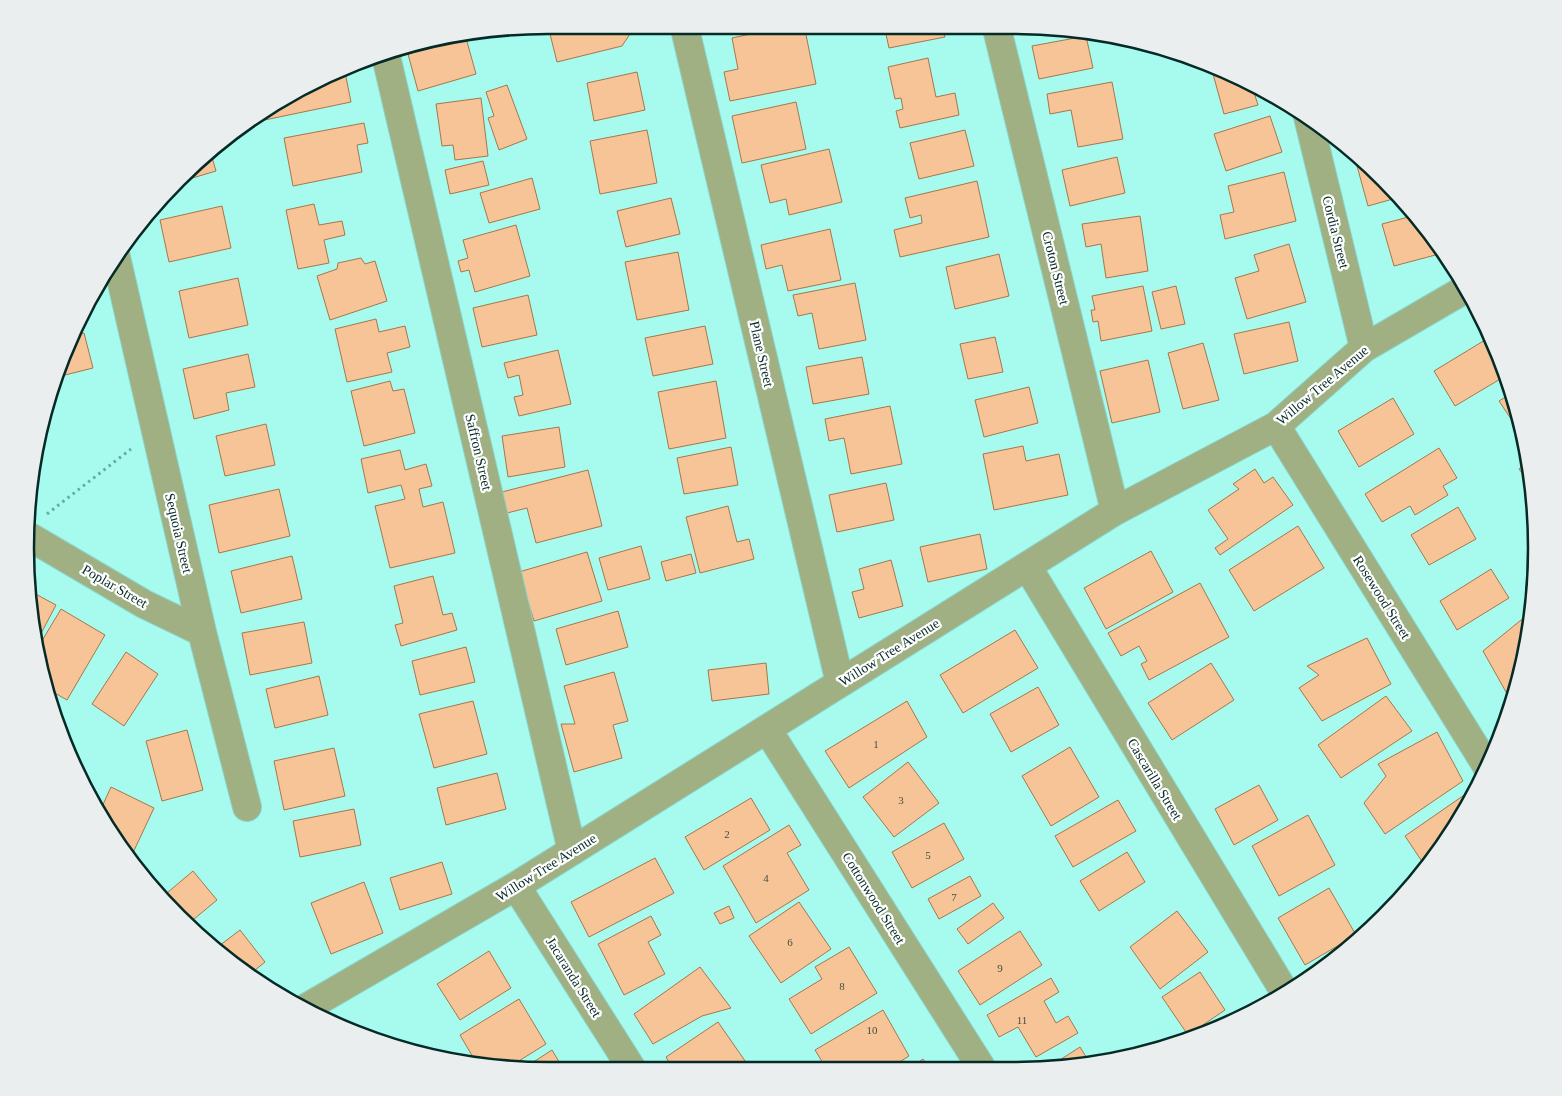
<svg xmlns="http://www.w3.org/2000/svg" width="1562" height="1096" font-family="'Times New Roman',serif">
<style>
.building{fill:#f6c496;stroke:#a5774b}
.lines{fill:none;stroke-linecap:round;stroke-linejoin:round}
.minor-casing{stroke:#8ad6ca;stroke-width:30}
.path{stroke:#68aaa0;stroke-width:3;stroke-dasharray:2.5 4;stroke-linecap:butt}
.minor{stroke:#a0b082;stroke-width:28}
.labels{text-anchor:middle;stroke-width:4.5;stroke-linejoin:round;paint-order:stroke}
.number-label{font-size:11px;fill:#425143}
.street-label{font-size:14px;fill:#062b27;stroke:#fff}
.rim{fill:none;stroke:#062b27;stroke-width:2.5}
</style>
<rect width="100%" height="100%" fill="#a7fbee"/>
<path class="building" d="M636,25L622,46L557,62L548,26Z
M793,25H804L816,84L730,101L724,72L738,69L732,38Z
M884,25H942L945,37L889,48Z
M1086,36L1093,68L1039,79L1032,46Z
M466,38L476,74L418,91L408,54Z
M928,58L936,97L955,93L959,115L900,128L896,111L903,109L901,98L895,99L888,67Z
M1210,63L1251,83L1258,105L1224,114Z
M344,67L351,102L255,122L254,116L258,113Z
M637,72L645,110L594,121L587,83Z
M1112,82L1123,139L1078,147L1071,110L1050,114L1047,94Z
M507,85L527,139L499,150L488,118L494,116L486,92Z
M481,98L488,156L455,160L453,145L442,146L436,104Z
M796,102L806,149L742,163L732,116Z
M1270,116L1282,152L1226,171L1214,134Z
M364,123L368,143L357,145L362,172L293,186L284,138Z
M647,130L657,183L600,194L590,141Z
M965,130L974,166L919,179L910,143Z
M829,149L842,202L789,215L786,199L770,203L761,165Z
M211,154L216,171L179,182Z
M1117,157L1125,193L1070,206L1062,170Z
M483,161L489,185L450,194L445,170Z
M1365,164L1400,197L1368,206L1357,166Z
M1284,172L1296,221L1225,239L1220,215L1234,212L1228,186Z
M532,178L540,209L489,223L480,193Z
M977,181L989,237L900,257L894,230L922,223L921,215L910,218L905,198Z
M671,198L680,234L626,247L617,211Z
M314,204L319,225L342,221L345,235L324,240L329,263L298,269L286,210Z
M222,206L231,248L169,262L160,220Z
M1416,215L1443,253L1394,266L1382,224Z
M1140,216L1148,271L1106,278L1101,244L1086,247L1082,224Z
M516,225L530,276L475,292L469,270L461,272L458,261L468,258L463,240Z
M830,229L841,280L788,291L782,265L766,269L761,245Z
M1289,244L1306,302L1247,319L1235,278L1259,271L1254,255Z
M678,252L689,310L637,320L625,262Z
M999,254L1009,296L955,309L946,267Z
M361,258L365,264L375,261L387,301L330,320L317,276L337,269L338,263Z
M238,278L248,325L189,338L179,291Z
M855,283L866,340L819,349L812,313L798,316L793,295Z
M1143,286L1152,331L1101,341L1098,321L1093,322L1091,310H1095L1092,296Z
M1176,286L1185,324L1161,329L1152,292Z
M528,295L537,335L482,347L473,308Z
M376,319L379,332L405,326L410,347L387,353L392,372L347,382L335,329Z
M1289,322L1298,361L1244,374L1234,334Z
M705,326L713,364L653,376L645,338Z
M84,333L93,368L57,377L70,337Z
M995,337L1003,372L968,379L960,344Z
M1490,337L1507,375L1455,406L1434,371Z
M1203,343L1219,400L1183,409L1168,353Z
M558,350L571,404L519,416L514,397L523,395L519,375L508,378L504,363Z
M248,354L255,387L226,393L229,410L194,419L183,369Z
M862,357L869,394L813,404L806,367Z
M1148,360L1160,412L1112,423L1100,371Z
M390,381L393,391L404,389L415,433L364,446L351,391Z
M716,381L726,438L669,449L658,392Z
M1029,387L1038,423L984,437L975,400Z
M1512,393L1523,437L1499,401Z
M1393,398L1414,434L1359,467L1338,431Z
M890,406L902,464L851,474L844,438L829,441L825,419Z
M266,424L275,465L225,476L216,436Z
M559,427L565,467L508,477L502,436Z
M1023,446L1026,461L1059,454L1068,495L994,510L983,454Z
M731,447L738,485L684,494L677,458Z
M1439,448L1457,478L1443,486L1448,495L1415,515L1410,506L1382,522L1365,494Z
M400,450L405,470L426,464L432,486L419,489L423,507L443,502L455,553L390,568L375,506L405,499L401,485L368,493L361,459Z
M1528,462L1532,479L1533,488L1519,469Z
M1255,469L1264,483L1273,477L1293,505L1220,555L1215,548L1228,539L1208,510L1239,489L1233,484Z
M588,470L602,526L536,543L527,508L499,515L494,494Z
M886,483L894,520L837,532L829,495Z
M279,489L290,536L219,553L209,505Z
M728,506L737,542L749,539L754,559L700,573L686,517Z
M1458,507L1476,539L1429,565L1411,535Z
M1298,526L1324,568L1254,611L1229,570Z
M980,534L987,569L928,582L920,547Z
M641,546L650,579L608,590L599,558Z
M1151,551L1173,592L1106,629L1084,588Z
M587,552L602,601L534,621L519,572Z
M691,554L696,573L666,581L661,562Z
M292,556L302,599L241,613L231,571Z
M891,560L903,606L859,618L852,592L864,589L859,569Z
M1491,569L1509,598L1457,630L1440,601Z
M433,576L443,615L452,613L457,630L401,646L395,625L403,623L394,586Z
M1200,583L1229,637L1149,680L1141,664L1147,661L1139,646L1121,656L1108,633Z
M30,591L56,605L36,643L30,617Z
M61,609L105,635L67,700L46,688L37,649Z
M618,611L628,647L566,665L556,629Z
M1526,616L1530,620L1519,683L1506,692L1483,651Z
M304,622L312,663L250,675L242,633Z
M1015,630L1038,668L963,713L940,675Z
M1367,638L1391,684L1322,721L1299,688L1319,675L1307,666Z
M466,647L475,682L420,695L412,661Z
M126,652L158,674L124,726L92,704Z
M766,663L769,694L712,701L708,670Z
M1211,663L1234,700L1172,740L1148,703Z
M614,672L628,721L613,725L622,758L574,772L561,724H575L564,686Z
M319,676L328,715L275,728L266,689Z
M1038,687L1059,725L1011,752L990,714Z
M1386,696L1412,731L1341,778L1318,745Z
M473,701L487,754L434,768L419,714Z
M907,701L927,737L849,788L825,751Z
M187,730L203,790L162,801L146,741Z
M1437,732L1463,781L1385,834L1364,803L1386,776L1378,764Z
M1070,747L1099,797L1051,826L1022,776Z
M334,748L345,796L284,810L274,761Z
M908,762L939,803L894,837L863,797Z
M497,773L506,809L446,825L437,788Z
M79,779L94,788L90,796Z
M1259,785L1278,820L1234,845L1215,809Z
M111,787L154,808L131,857L100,811Z
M1470,791L1472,797L1427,869L1405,836Z
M751,798L770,830L704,870L685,837Z
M1118,800L1136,831L1073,867L1055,836Z
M354,809L361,845L300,857L293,821Z
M1308,815L1335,865L1279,896L1252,846Z
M944,823L964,859L912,888L892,852Z
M789,825L801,845L787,853L809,890L756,923L723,866Z
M1127,852L1145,882L1099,911L1080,881Z
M655,858L674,893L589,937L571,902Z
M442,862L452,894L400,910L390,878Z
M193,871L217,900L188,924L161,898Z
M970,876L981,896L939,919L928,899Z
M364,882L383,933L331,954L311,903Z
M1329,888L1356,935L1305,965L1278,918Z
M799,902L831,949L781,983L749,936Z
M993,903L1004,918L968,944L957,929Z
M729,906L734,918L720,924L714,913Z
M1177,911L1208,952L1160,989L1130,947Z
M651,916L661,935L648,942L665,974L624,995L598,944Z
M240,930L265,962L249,975L230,963L215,949Z
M1020,931L1042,965L980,1005L958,971Z
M849,947L877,993L811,1034L789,999L822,979L815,967Z
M489,951L511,988L460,1020L437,984Z
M700,967L731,1008L702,1016L653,1044L634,1014Z
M1200,972L1225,1010L1188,1035L1162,997Z
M1051,978L1059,992L1044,1001L1056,1023L1068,1016L1078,1033L1036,1057L1018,1027L999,1037L987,1015Z
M519,999L546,1044L506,1069L477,1064L460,1035Z
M883,1010L909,1056L890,1068H826L815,1050Z
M718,1022L750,1068L673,1069L666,1057Z
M1080,1047L1091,1065L1049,1067Z
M552,1050L564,1070H521Z
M923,1059L928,1067L910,1068Z"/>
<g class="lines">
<g class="minor-casing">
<path id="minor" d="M684,25L840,683
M996,25L1115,511
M385,52L572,851
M1308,117L1364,348
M116,257L202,632L247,807
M1276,426L1488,768
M30,537L144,604L202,632
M1027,566L1284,991
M767,729L981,1067
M516,886L632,1069
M304,1009L516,886L1115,511L1276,426L1364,348L1467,288"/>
</g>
<path class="path" d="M47,514L131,449"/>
<use href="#minor" class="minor"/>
</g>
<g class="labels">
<g class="number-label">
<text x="876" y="748">1</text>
<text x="901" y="804">3</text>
<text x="727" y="838">2</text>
<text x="928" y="859">5</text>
<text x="766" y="882">4</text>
<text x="954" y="901">7</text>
<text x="790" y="946">6</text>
<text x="1000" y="972">9</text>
<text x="842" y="990">8</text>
<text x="1022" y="1024">11</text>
<text x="872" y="1034">10</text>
</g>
<g class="street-label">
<text transform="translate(1336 232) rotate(76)" y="5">Cordia Street</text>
<text transform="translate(1056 268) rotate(76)" y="5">Croton Street</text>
<text transform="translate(762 354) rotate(77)" y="5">Plane Street</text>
<text transform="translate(1322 385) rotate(-40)" y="5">Willow Tree Avenue</text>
<text transform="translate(479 452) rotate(77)" y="5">Saffron Street</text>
<text transform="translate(179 533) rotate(77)" y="5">Sequoia Street</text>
<text transform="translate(115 586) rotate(30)" y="5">Poplar Street</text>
<text transform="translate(1382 597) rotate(58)" y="5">Rosewood Street</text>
<text transform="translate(889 652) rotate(-32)" y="5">Willow Tree Avenue</text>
<text transform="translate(1155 779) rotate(59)" y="5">Cascarilla Street</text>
<text transform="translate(546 867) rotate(-32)" y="5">Willow Tree Avenue</text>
<text transform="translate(874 898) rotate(58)" y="5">Cottonwood Street</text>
<text transform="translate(574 977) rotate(58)" y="5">Jacaranda Street</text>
</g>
</g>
<path d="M0 0H1562V1096H0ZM548 34H1014A514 514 0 0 1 1528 548V548A514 514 0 0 1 1014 1062H548A514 514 0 0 1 34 548V548A514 514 0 0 1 548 34Z" fill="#ebeeee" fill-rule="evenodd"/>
<path class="rim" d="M548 34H1014A514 514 0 0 1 1528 548V548A514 514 0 0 1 1014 1062H548A514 514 0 0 1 34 548V548A514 514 0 0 1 548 34Z"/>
</svg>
